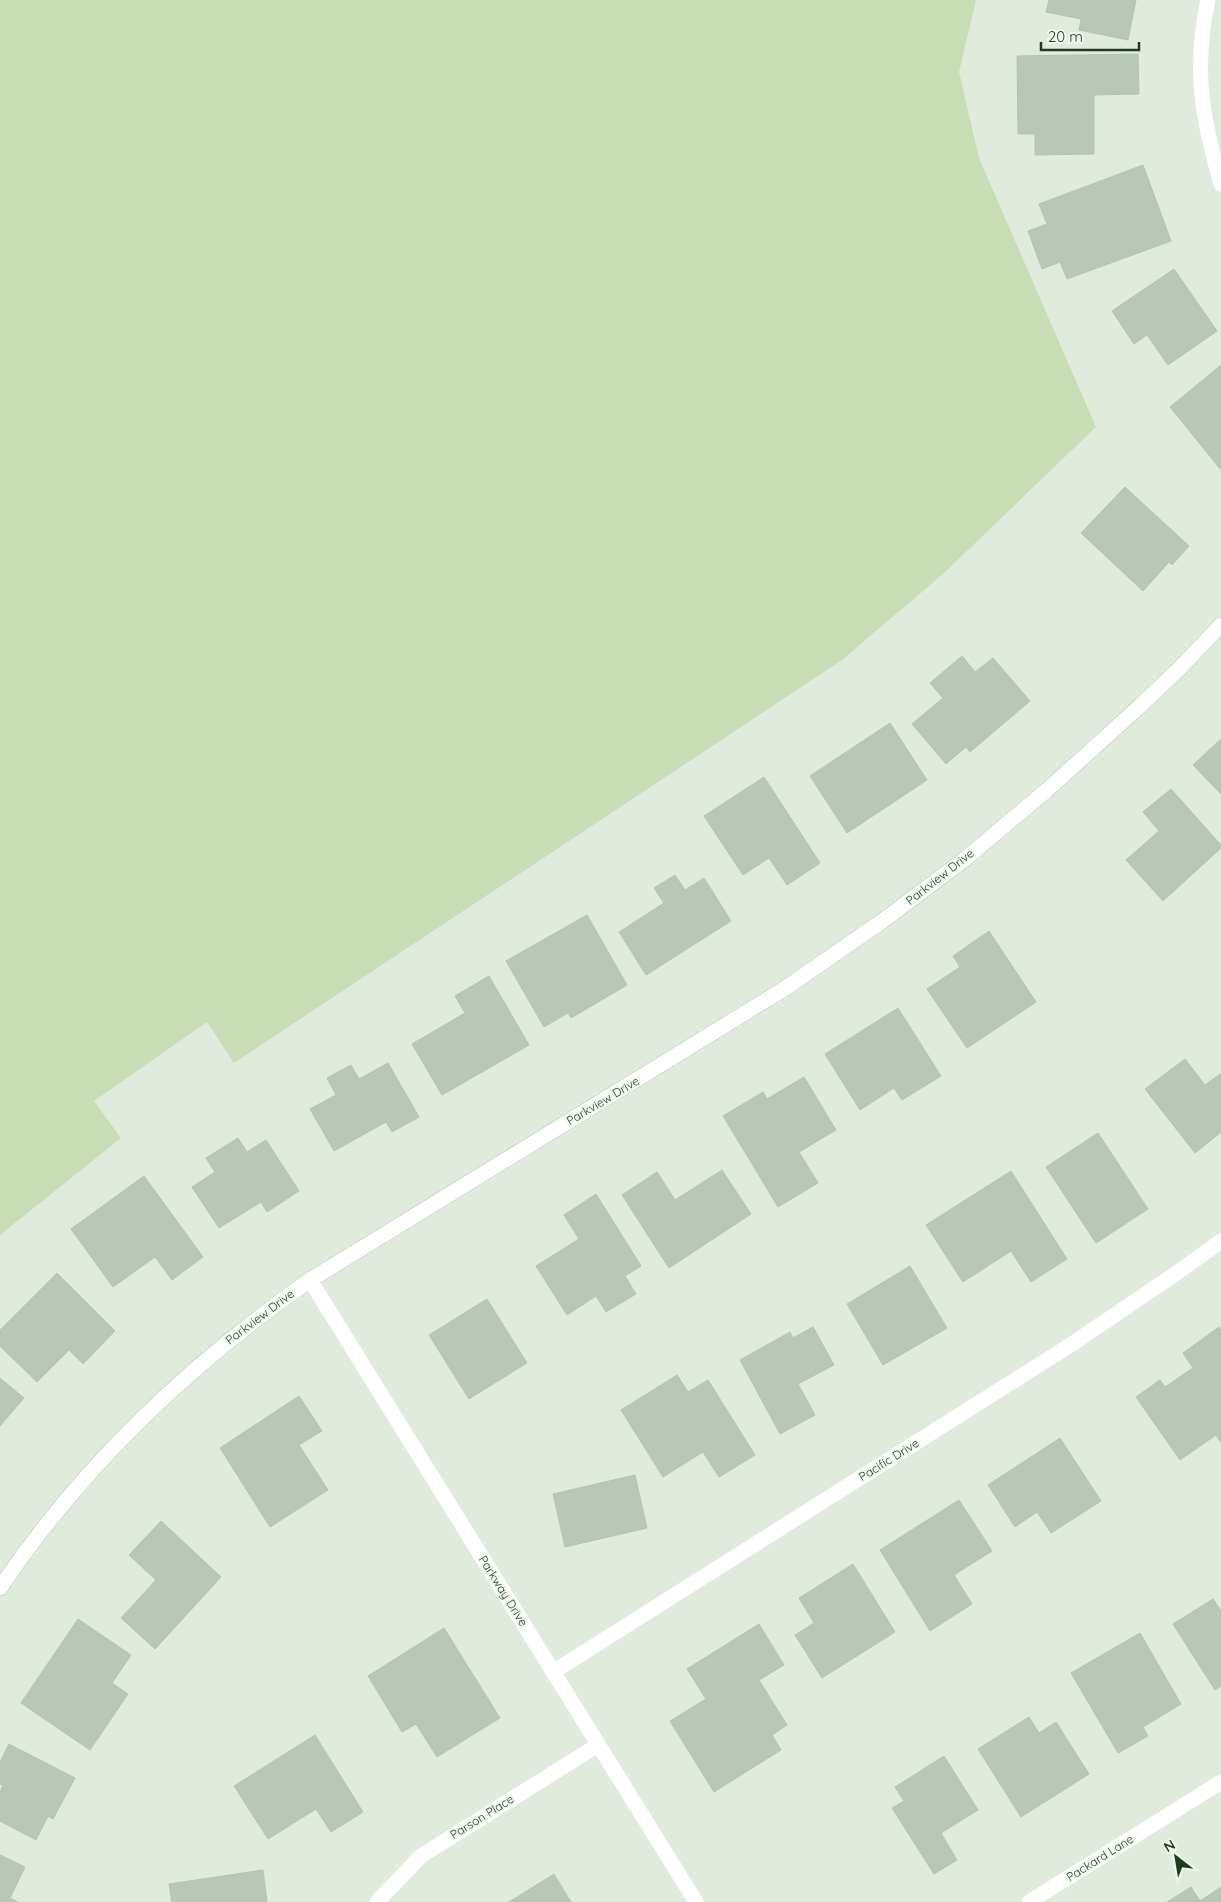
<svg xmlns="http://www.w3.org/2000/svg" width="1221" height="1902" font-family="Quicksand,sans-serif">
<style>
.green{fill:#c8ddb5}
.building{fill:#b9c8b6;stroke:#b3c4b0}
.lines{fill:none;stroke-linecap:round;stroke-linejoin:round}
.secondary-casing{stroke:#b3cbb1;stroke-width:16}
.street{stroke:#fff;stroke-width:15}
.secondary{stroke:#fff;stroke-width:15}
.labels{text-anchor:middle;stroke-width:4;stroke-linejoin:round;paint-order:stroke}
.street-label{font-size:12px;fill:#1f3b1f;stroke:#f0f7ee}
</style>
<rect width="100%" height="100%" fill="#e0ebde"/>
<path class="green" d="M0,0H976L959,72L979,158L1096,427L943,574L842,660L234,1063L207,1022L94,1101L121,1138L0,1235Z"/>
<path class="building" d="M1049,0H1136L1128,40L1079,30L1081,19L1046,12Z
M1138,54L1139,94L1094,95V154L1035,155V134H1018L1017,56Z
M1143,165L1171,241L1067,279L1060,262L1042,269L1028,231L1047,224L1039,204Z
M1174,269L1217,331L1168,365L1147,335L1134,344L1112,311Z
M1221,365V470L1170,407Z
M1125,487L1189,546L1172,565L1169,562L1143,591L1081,533Z
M962,656L975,672L993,658L1030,701L970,752L966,747L946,764L912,724L943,698L930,683Z
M890,723L927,780L847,833L810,776Z
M1221,739V794L1193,765Z
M764,777L820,863L787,885L769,858L743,875L704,816Z
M1171,789L1221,845V848L1163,901L1126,860L1159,831L1143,812Z
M675,875L685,890L704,878L731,921L646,975L619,932L664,903L654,888Z
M587,915L627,985L571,1018L568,1013L544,1027L506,961Z
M989,931L1036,1002L967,1048L927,989L960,967L953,956Z
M489,976L529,1045L442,1095L412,1044L465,1013L455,996Z
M898,1008L941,1076L902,1100L894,1088L860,1110L825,1054Z
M1185,1059L1205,1085L1220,1074L1221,1075V1132L1195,1153L1145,1089Z
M388,1063L419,1117L392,1132L386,1122L334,1151L310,1109L336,1095L327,1078L351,1065L359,1079Z
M804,1077L836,1130L799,1152L818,1183L778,1207L723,1116L763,1092L767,1099Z
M1098,1133L1148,1209L1096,1243L1046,1167Z
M238,1138L247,1152L266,1140L299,1191L267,1212L261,1202L219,1228L192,1187L215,1172L206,1158Z
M722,1170L751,1214L669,1268L622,1195L657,1172L675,1200Z
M1011,1171L1067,1259L1031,1282L1011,1251L963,1282L926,1225Z
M144,1176L203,1257L172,1280L155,1257L113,1287L71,1229Z
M596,1194L641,1266L625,1276L636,1294L606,1312L596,1296L567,1315L536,1266L579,1239L564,1215Z
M910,1266L947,1328L883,1365L847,1304Z
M57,1273L115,1331L83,1364L69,1350L37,1382L0,1346V1330Z
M487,1299L527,1363L469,1399L429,1335Z
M813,1327L834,1365L798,1384L815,1415L780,1434L740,1360L790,1332L793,1338Z
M1219,1327L1221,1330V1443L1216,1435L1180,1460L1136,1397L1160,1380L1165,1387L1193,1368L1183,1353Z
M677,1375L688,1392L708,1380L755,1455L719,1477L703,1452L663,1477L621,1410Z
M0,1378L24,1398L0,1426Z
M299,1396L322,1431L299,1445L328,1490L270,1527L220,1448Z
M1060,1438L1101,1501L1051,1533L1037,1512L1015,1527L988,1485Z
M635,1475L647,1528L565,1547L553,1494Z
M959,1500L992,1551L954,1575L972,1604L930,1631L880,1550Z
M161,1521L221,1577L155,1649L121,1618L156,1580L129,1555Z
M853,1564L895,1632L822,1678L795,1635L814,1623L799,1598Z
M1213,1599L1221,1611V1686L1215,1690L1173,1624Z
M78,1619L131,1655L112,1683L128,1694L90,1750L21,1703Z
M759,1624L784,1665L759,1680L787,1725L772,1735L781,1750L714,1792L670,1721L706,1699L687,1669Z
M444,1628L500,1718L437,1757L416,1724L402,1732L368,1676Z
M1140,1633L1181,1704L1143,1727L1148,1736L1118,1753L1071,1673Z
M1029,1717L1039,1733L1056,1722L1089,1774L1021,1817L978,1749Z
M315,1735L363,1812L331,1832L316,1809L268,1839L234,1786Z
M9,1744L75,1778L53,1819L48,1816L36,1840L0,1821V1792L3,1785L0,1784V1762Z
M944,1756L978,1810L941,1833L957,1860L934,1874L892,1808L904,1801L895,1787Z
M0,1855L25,1867L10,1898L18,1902H0Z
M263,1870L267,1902H172L169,1884Z
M554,1874L571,1902H509Z
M1191,1887L1200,1901L1221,1887V1902H1167Z"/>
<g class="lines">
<g class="secondary-casing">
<path id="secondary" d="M0,1588C82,1466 190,1364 310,1280L784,989L881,922L965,859L1047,790L1140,706L1180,668L1221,625"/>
</g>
<path class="street" d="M1208,0C1193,68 1202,119 1221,184
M310,1280L696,1902
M553,1672L1072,1344L1178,1272L1221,1241
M377,1902L421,1856L598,1745
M1029,1902L1221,1782"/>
<use href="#secondary" class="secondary"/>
</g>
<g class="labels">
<g class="street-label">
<text transform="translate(940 877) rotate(-38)" y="4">Parkview Drive</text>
<text transform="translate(603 1101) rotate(-31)" y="4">Parkview Drive</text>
<text transform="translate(260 1317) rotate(-37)" y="4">Parkview Drive</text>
<text transform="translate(889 1460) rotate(-32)" y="4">Pacific Drive</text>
<text transform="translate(503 1591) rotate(58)" y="4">Parkway Drive</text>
<text transform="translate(482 1817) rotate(-32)" y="4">Parson Place</text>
<text transform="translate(1100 1858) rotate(-32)" y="4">Packard Lane</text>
</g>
</g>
<g transform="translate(1176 1857) rotate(329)" stroke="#f0f7ee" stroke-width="4" paint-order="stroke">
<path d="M0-4L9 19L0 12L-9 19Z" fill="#1f3b1f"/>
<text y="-8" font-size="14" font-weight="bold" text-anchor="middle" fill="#1f3b1f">N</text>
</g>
<path d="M1041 42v8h98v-8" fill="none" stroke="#1f3b1f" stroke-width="2.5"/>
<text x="1048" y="42" font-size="15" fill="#1f3b1f" stroke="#f0f7ee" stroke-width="4" paint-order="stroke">20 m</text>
</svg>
